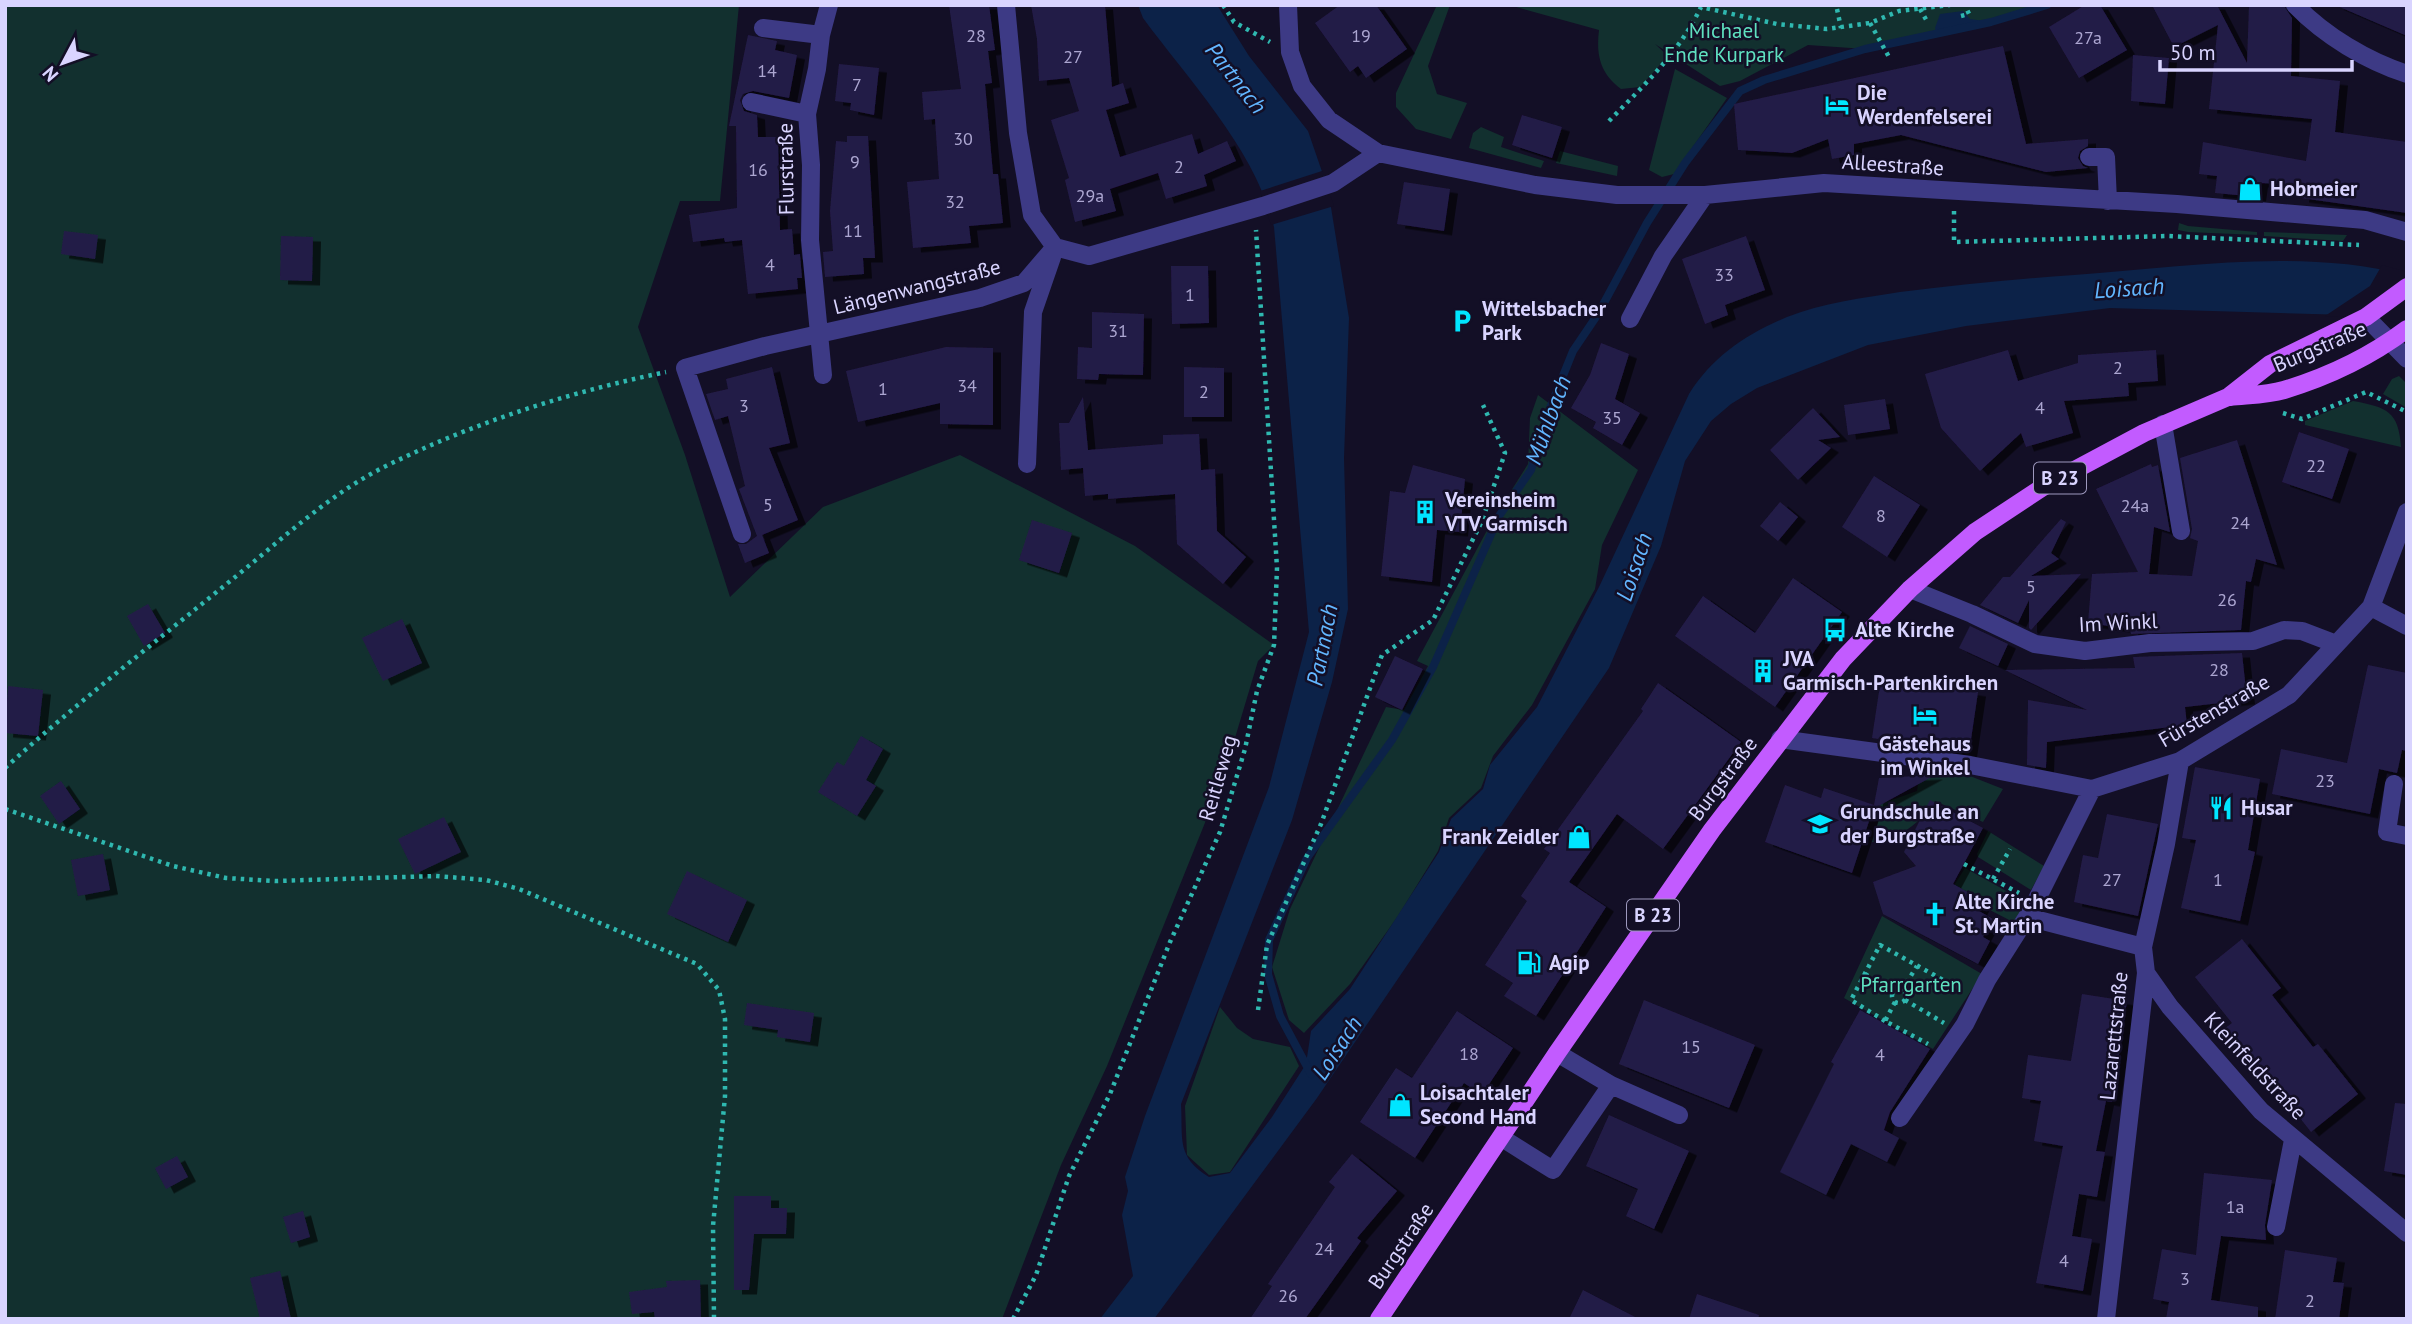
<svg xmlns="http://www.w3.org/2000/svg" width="2412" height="1324" font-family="'PT Sans',sans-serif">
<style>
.green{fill:#12302f}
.water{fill:#0c2248}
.pier{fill:#130f26}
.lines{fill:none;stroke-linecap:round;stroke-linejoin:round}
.stream{stroke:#0c2248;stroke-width:8}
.building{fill:#241b47;filter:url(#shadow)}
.path{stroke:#2fb8b0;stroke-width:4.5;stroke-dasharray:3.5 5;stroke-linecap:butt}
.minor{stroke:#3d3a85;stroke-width:18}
.major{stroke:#c25bff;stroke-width:18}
.labels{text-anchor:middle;stroke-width:5;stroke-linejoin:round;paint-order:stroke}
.number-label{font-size:18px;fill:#aca6d1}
.shield{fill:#130f26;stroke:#9e99be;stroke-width:2}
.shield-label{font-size:19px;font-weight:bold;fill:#d9d4ff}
.park-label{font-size:21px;fill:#5fe0c0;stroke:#130f26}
.poi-label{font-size:21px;font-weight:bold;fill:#d9d4ff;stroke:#130f26;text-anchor:start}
.street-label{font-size:21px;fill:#d9d4ff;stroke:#130f26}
.water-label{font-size:23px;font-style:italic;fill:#62b6ff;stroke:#130f26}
</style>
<defs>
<filter id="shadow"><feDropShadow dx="8" dy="4.5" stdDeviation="0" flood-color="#0009"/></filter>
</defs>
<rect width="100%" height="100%" fill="#130f26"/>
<path class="green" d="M5,5H739L720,201H680L638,327L685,455L730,597L823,507L960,455L1135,546L1274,645L1258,661L1223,778L1107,1066L1061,1165L1002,1319H5Z
M1437,5H1450L1428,66L1437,94L1467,103L1451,139L1416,129L1396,107V93Z
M1509,5H2047L1991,22L1865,49L1808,45L1740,81L1720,86L1655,44L1668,56L1640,87L1621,89C1600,73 1596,55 1599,30Z
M1675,69L1727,98L1674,174L1662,177L1649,170Z
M1481,127L1504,137L1501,147L1544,161L1541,168L1469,148L1473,133Z
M1560,151L1618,166L1617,176L1556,163Z
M2179,223L2188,226L2257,232V235L2188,232L2178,230Z
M2264,232L2347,235L2343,241L2264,236Z
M2399,376L2407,384V408L2383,394L2392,379Z
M1538,395L1638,470L1602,545L1595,589L1532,705L1493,756L1481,788L1449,818L1438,851L1398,916L1350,984L1304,1033L1289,1020L1272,967L1290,909L1386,707L1404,710L1428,666L1417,661L1492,521L1528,464L1530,418Z
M2353,401C2386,407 2399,411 2401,447L2305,425V421Z
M1970,776L2003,789L1983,822L1935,801C1923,820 1896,843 1872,842L1881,812L1876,811L1875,806L1917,791L1919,778Z
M1988,831L2044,866L2031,890L1978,857L1977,854Z
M1965,868L2026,902L2015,923L1986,908L1989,902L1968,890L1961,899L1950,892Z
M1882,916L1982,974L1933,1049L1844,998Z
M1220,1007L1237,1028L1253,1039L1290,1047L1299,1066L1230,1172L1209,1175L1187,1155L1185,1106Z"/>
<path class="water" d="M1138,5H1217L1249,56L1308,131L1328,189L1349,318L1344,458L1348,609L1332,682L1292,820L1181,1104C1183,1139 1176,1157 1209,1177L1230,1173L1272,1117L1306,1064L1311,1031L1350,989L1439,852L1451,819L1483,789L1490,765L1537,707L1600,585L1689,394C1712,357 1746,334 1787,317C1822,303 1863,298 1900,292C1958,285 2016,279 2074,275C2183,267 2301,248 2407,275L2384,316L2110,308L1966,326L1868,345L1757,388L1731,404L1711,421L1685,461L1661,546L1609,668L1317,1098L1154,1319H1100L1133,1276L1122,1215L1128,1191L1125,1177L1145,1116L1269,787L1309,632L1274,227C1255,149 1190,82 1143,18Z
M1963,11L1970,19L1991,22L1937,34L1935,28L1940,14Z"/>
<path class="pier" d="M1322,171L1334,206L1271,225L1260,191Z
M2382,265L2407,272V327L2384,319L2325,316L2370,286Z"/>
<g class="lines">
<path class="stream" d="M1311,1074L1280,1016L1268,974L1269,940L1307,858L1392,740L1433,667L1499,516L1531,470L1550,408L1573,351L1598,314L1647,223L1685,163L1740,91L1764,80L1865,49L1991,22L2047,5"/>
</g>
<path class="building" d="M949,5H989L995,50L988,51L992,83L985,84L993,174H998L1003,223L969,226L971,243L913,248L907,182L939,179L935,119L924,120L922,92L961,89Z
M1031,5H1105L1112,87L1123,83L1129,103L1106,110L1120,157L1192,134L1198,154L1227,141L1236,161L1204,175L1207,186L1166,199L1158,173L1110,189L1116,211L1075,222L1065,180L1069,178L1051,120L1079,111L1069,78L1039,81L1037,39Z
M1340,5H1376L1407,49L1366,78L1358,66L1350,72L1315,23Z
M2085,5H2100L2127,50L2079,78L2049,27Z
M2152,5H2217L2247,63L2249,5L2284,6L2292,18L2291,76L2340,81L2335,132L2407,142V213L2301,198L2303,185L2260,183L2258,197L2215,193L2217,176L2199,174L2203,142L2306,161L2312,119L2209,109L2218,25L2174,47Z
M2335,5H2407V36Z
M748,35L777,41L775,50L797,55L789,98L753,91L743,94L740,100L744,111L757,115L758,137H778L780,230L792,229L794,255L800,254L802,278H797L798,289L748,294L742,240L725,242L724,238L693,242L689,215L737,208L736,126H729Z
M2003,46L2026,144L2088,139V146L2080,151L2078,158L2083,166L2088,168L2046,172L1901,135L1854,144V155L1832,159L1828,139L1792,153L1738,150L1734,104Z
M2133,55L2169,58L2165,104L2131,101Z
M839,64L879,68L874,115L850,110L851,103L835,101Z
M1522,115L1562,127L1552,158L1512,145Z
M847,136H868L875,258H863L864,274L825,277L823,252L833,251L830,211L836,141L847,142Z
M1404,182L1450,189L1444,231L1397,224Z
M64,231L98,235L95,259L61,254Z
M281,236L313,237L312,281L280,280Z
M1746,236L1765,290L1725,305L1728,315L1705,324L1682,259Z
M1171,266H1208L1209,323L1172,324Z
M1092,312L1144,314L1143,375L1099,374L1098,380L1077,379L1078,347L1092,348Z
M1601,343L1629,354L1615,399L1640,413L1622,445L1593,428L1596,422L1571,408L1590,375Z
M946,347L993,348V425L940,424V403L858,422L846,371Z
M2008,350L2018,381L2078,363V355L2156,350L2158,381L2128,383L2129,396L2064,401L2073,433L2026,447L2021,433L1980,471L1941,428L1925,374Z
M772,367L790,443L769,448L798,520L762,535L769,553L745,563L738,544H746L757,536L739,489L745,486L728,416L715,420L706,394L728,389L726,379Z
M1184,367L1224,368V417H1184Z
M1083,397L1088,450L1163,444V435L1199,434L1201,470L1215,469L1217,531L1246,557L1223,584L1177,544L1175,494L1108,499V494L1085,496L1083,468L1061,470L1059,423H1069Z
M1885,399L1890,429L1848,435L1844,405Z
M1813,408L1840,437L1818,440L1831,448L1798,480L1770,450Z
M2299,432L2349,449L2332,499L2282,482Z
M2237,440L2277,565L2256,559L2251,582L2246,581L2241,630L2131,634L2130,629L2088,623L2092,574L2138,572L2096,489L2151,464L2152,467L2158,465L2170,532L2154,527L2149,574L2192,576L2198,541L2190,538L2192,529L2180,458Z
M1413,465L1465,479L1460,532L1437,530L1432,582L1381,576L1390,491L1405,493Z
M1874,476L1920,505L1887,557L1842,527Z
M1780,502L1798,517L1778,541L1760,526Z
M2061,519L2066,522L2051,553L2059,559L2031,576L2081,574L2031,630L2029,628V600L2018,623L1980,605L2003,577H2010Z
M1032,520L1072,533L1059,573L1019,560Z
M1793,578L1842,612L1775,707L1675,636L1703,596L1755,633Z
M148,604L165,633L144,646L127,616Z
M402,619L422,663L383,681L362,638Z
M1970,626L2008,644L1998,666L1959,648Z
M2242,653L2247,700L2185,707L2187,725L2047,742L2046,768L2027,765L2028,700L2087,710L2005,670L2135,668L2133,657Z
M1395,656L1423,669L1402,710L1375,697Z
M2368,665L2407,673V751L2402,750L2397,773L2379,769L2370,814L2272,794L2281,749L2347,763Z
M1908,681L1978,692L1969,753L1872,738L1880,685L1907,689Z
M1658,683L1741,742L1663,849L1617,814L1569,882L1606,907L1536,1016L1504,996L1513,983L1485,965L1527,901L1521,896L1550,853L1544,849L1643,711L1641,709Z
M8,686L43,690L38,736L5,733Z
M861,736L883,749L866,780L876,786L857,816L818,792L837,762L844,766Z
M2195,767L2260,779L2248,850L2255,852L2240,921L2181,908L2196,840L2182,838Z
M1935,775L1873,809L1852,873L1765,842L1785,785L1821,798L1824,788L1874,805L1879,778Z
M61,781L80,809L59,824L40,796Z
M1930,800L1983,828L1953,884L1984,901L1979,911L1993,919L1983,937L1990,941L1978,964L1883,914L1873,882L1916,866L1904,852Z
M2107,814L2158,824L2138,916L2074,902L2083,855L2098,858Z
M444,817L461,852L415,874L398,839Z
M103,854L110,890L78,896L71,860Z
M687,871L747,900L728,942L667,914Z
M2242,939L2281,988L2272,995L2313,1047L2318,1044L2358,1094L2311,1132L2274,1085L2267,1091L2220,1032L2232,1023L2195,977Z
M2082,994L2127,1001L2112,1102L2106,1101L2096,1151L2105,1152L2097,1197L2079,1194L2072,1236L2092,1239L2083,1291L2036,1283L2063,1146L2034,1141L2041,1101L2022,1098L2028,1055L2071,1061Z
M1644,1000L1755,1045L1729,1108L1619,1064Z
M747,1003L814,1013L810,1042L777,1037L778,1030L744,1025Z
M1860,1010L1930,1049L1890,1112L1884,1130L1899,1138L1887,1162L1851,1144L1826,1195L1780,1172L1834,1064L1831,1062Z
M1457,1011L1513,1048L1482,1095L1464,1083L1415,1158L1360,1122L1396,1068L1412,1078Z
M2395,1103L2407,1104V1175L2384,1171Z
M1609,1115L1689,1151L1654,1229L1626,1216L1638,1189L1586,1166Z
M1352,1154L1397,1191L1357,1238L1361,1241L1305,1319H1250L1272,1286L1268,1284L1335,1187L1329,1182Z
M177,1156L188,1177L166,1189L155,1168Z
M2204,1173L2272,1180L2265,1225L2266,1240L2221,1236L2211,1300L2258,1307V1319H2166L2169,1302L2153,1299L2162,1249L2196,1255Z
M734,1196H771V1208H787L786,1234H754L749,1290H734Z
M303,1211L310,1237L291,1243L283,1217Z
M2285,1250L2337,1258L2333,1282L2344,1283L2339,1319H2275Z
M280,1271L291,1319H260L250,1278Z
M700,1280L701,1319H655L654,1312L632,1314L629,1292L667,1287L666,1281Z
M1583,1290L1639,1319H1569Z
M1697,1294L1759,1315L1758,1319H1689Z"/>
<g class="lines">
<path class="path" d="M1223,5L1234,22L1270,42
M1837,9L1841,28
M1920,9L1928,23
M1961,16L1969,14L1965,5
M1870,23L1889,57
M1609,121C1644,85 1679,53 1701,7L1777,24L1827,29L1870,23L1899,11L1950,5
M1954,211V242L2168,236L2359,245
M2283,413L2302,419L2366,392L2407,412
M5,768C77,703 154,643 229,582C279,542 329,494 386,466C475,422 570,392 666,372
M5,809L173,866L226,878L275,881L436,876L486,880L519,889L697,964L719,990L725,1019V1096L713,1226L714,1319
M1964,864L2019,893
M1993,879L2010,849
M1865,974L1893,992
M1892 996a7 7 0 1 1 14 0a7 7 0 1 1-14 0Z
M1902,990L1917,966
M1905,1000L1944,1023
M1895,1002L1885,1021L1928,1044
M1258,1010L1267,945L1321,824L1382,655L1433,620L1482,521L1505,453L1483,405
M1885,1021L1851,1000L1880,945L1961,990
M1013,1319L1036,1275L1069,1176L1110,1094L1170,942L1220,832L1245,749L1257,691L1274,645L1277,568L1256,230"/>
<path class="minor" d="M1006,5L1018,133L1032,215L1055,247
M1288,5L1290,52L1302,86L1329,120L1378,153L1535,185L1617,195H1705L1824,183L2177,204L2365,220L2407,232
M2295,5C2325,36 2367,61 2407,74
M763,28L821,35
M751,102L807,114
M2089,157H2106L2108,201
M1055,247L1089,256L1263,206L1333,183L1378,153
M2366,317L2407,359
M1630,319L1663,256L1705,195
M823,375L810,240L811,165L807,114L817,69L821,35L829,5
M2163,424L2181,531
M1027,464L1033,312L1052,257
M742,534L685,368L765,346L980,298L1024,283L1055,247
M1910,589L1972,614L2035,644L2085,651L2150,643L2253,641L2284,630L2302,631L2336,644
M2371,607L2407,626
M1780,739L1970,765L2092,789L2180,761L2289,695L2371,607L2407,512
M2394,784L2387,832L2407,836
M2027,917L2143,947
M2146,973L2170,1007L2261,1111L2407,1233
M1557,1053L1611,1085L1679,1115
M1900,1118L1965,1024L1987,980L2032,909L2092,789
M1502,1138L1553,1170L1611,1085
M2276,1227L2293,1140
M2106,1319L2146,973L2143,947L2166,844L2180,761"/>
<path class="major" d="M2230,397C2247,395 2267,395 2284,390C2327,377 2371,356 2407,329
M1379,1319L1557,1053L1712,830L1843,659L1910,589L1975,532L2043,487L2144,433L2228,397L2270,364L2366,317L2407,287"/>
</g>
<defs>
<g id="hotel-bare" transform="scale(1.89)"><path d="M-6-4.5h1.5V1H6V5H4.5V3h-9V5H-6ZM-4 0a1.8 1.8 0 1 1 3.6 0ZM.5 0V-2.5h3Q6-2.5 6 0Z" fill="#00e5ff" stroke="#130f26" stroke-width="2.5" paint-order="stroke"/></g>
<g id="shop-bare" transform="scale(1.89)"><path d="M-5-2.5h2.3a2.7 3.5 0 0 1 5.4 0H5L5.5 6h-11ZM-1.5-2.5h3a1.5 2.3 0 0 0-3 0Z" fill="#00e5ff" stroke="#130f26" stroke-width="2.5" paint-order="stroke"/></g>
<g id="parking-bare" transform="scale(1.89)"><path d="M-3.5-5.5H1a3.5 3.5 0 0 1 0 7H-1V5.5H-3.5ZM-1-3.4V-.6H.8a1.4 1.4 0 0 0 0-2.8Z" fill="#00e5ff" stroke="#130f26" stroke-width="2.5" paint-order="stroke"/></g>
<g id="building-bare" transform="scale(1.89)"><path d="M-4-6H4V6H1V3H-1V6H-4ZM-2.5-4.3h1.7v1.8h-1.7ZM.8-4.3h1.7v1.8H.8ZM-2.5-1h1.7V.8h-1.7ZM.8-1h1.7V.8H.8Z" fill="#00e5ff" stroke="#130f26" stroke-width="2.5" paint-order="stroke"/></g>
<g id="bus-bare" transform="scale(1.89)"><path d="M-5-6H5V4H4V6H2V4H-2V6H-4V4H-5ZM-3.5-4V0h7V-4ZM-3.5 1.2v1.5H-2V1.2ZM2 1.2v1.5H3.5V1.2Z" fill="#00e5ff" stroke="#130f26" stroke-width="2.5" paint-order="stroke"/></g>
<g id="restaurant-bare" transform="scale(1.89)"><path d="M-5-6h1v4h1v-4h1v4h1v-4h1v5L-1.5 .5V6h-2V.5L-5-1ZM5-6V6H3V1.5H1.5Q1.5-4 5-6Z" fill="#00e5ff" stroke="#130f26" stroke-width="2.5" paint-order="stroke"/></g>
<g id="school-bare" transform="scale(1.89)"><path d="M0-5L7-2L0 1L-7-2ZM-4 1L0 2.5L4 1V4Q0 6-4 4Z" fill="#00e5ff" stroke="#130f26" stroke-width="2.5" paint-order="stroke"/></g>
<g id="church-bare" transform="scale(1.89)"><path d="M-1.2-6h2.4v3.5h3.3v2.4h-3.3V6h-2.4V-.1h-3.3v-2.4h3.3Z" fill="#00e5ff" stroke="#130f26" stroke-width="2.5" paint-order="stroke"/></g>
<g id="fuel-bare" transform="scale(1.89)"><path d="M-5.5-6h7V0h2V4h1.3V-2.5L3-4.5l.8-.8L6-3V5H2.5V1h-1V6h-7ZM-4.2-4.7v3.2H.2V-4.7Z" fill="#00e5ff" stroke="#130f26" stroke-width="2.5" paint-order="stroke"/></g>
</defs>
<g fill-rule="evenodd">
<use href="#hotel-bare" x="1837" y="105"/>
<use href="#shop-bare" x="2250" y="189"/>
<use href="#parking-bare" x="1462" y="321"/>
<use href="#building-bare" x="1425" y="512"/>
<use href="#bus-bare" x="1835" y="630"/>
<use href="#building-bare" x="1763" y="671"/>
<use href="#hotel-bare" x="1925" y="715"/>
<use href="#restaurant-bare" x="2221" y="808"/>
<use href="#school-bare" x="1820" y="824"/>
<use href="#shop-bare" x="1579" y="837"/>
<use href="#church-bare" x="1935" y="914"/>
<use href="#fuel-bare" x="1529" y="963"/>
<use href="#shop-bare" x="1400" y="1105"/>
</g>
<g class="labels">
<g class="number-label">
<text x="976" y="42">28</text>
<text x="1361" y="42">19</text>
<text x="2088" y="44">27a</text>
<text x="1073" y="63">27</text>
<text x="767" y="77">14</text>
<text x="857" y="91">7</text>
<text x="963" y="145">30</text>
<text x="855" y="168">9</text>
<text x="1179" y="173">2</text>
<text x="758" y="176">16</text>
<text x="1090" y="202">29a</text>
<text x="955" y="208">32</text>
<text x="853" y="237">11</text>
<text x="770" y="271">4</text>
<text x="1724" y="281">33</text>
<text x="1190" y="301">1</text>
<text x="1118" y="337">31</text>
<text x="2118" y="374">2</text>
<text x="967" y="392">34</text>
<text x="883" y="395">1</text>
<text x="1204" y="398">2</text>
<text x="744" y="412">3</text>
<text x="2040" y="414">4</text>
<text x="1612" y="424">35</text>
<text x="2316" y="472">22</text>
<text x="768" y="511">5</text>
<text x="2135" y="512">24a</text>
<text x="1881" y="522">8</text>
<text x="2240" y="529">24</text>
<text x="2031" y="593">5</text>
<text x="2227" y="606">26</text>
<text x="2219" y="676">28</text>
<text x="2325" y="787">23</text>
<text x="2112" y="886">27</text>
<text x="2218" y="886">1</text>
<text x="1691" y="1053">15</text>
<text x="1469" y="1060">18</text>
<text x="1880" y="1061">4</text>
<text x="2235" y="1213">1a</text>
<text x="1324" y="1255">24</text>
<text x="2064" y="1267">4</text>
<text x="2185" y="1285">3</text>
<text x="1288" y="1302">26</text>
<text x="2310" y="1307">2</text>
</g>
<g class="shield">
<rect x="2034" y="462.5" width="52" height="31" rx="5"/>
<rect x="1627" y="899.5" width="52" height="31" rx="5"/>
</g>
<g class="shield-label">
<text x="2060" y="485">B 23</text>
<text x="1653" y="922">B 23</text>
</g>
<g class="park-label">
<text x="1724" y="38">Michael<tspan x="1724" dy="24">Ende Kurpark</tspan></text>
<text x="1911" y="992">Pfarrgarten</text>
</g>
<g class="poi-label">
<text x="1857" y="100">Die<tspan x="1857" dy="24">Werdenfelserei</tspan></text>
<text x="2270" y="196">Hobmeier</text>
<text x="1482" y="316">Wittelsbacher<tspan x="1482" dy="24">Park</tspan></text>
<text x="1445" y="507">Vereinsheim<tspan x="1445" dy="24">VTV Garmisch</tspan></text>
<text x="1855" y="637">Alte Kirche</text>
<text x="1783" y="666">JVA<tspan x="1783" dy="24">Garmisch-Partenkirchen</tspan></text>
<text x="1925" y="751" text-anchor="middle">Gästehaus<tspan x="1925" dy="24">im Winkel</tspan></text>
<text x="2241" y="815">Husar</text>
<text x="1840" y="819">Grundschule an<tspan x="1840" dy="24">der Burgstraße</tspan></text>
<text x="1559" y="844" text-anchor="end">Frank Zeidler</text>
<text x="1955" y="909">Alte Kirche<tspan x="1955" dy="24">St. Martin</tspan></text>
<text x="1549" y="970">Agip</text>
<text x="1420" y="1100">Loisachtaler<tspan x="1420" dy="24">Second Hand</tspan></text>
</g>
<g class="street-label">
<text transform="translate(1893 165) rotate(4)" y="7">Alleestraße</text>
<text transform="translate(786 169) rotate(-91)" y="7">Flurstraße</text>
<text transform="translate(917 287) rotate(-14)" y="7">Längenwangstraße</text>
<text transform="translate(2320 347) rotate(-23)" y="7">Burgstraße</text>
<text transform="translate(2118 623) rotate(-3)" y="7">Im Winkl</text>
<text transform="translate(2214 711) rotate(-30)" y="7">Fürstenstraße</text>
<text transform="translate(1218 778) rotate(-74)" y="7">Reitleweg</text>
<text transform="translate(1723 779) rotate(-53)" y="7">Burgstraße</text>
<text transform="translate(2114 1036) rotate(-84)" y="7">Lazarettstraße</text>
<text transform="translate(2255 1066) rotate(47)" y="7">Kleinfeldstraße</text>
<text transform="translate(1401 1246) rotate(-56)" y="7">Burgstraße</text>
</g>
<g class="water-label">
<text transform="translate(1236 78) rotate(52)" y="8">Partnach</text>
<text transform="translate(2129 288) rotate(-4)" y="8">Loisach</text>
<text transform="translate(1548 420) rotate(-70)" y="8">Mühlbach</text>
<text transform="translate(1634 567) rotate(-72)" y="8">Loisach</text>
<text transform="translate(1322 645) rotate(-79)" y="8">Partnach</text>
<text transform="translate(1337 1048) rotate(-57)" y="8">Loisach</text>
</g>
</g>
<rect width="2412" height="1324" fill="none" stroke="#d9d4ff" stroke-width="14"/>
<g transform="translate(63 63) rotate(229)" stroke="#130f26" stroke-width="5" paint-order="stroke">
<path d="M0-5L12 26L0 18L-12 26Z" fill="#d9d4ff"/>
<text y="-10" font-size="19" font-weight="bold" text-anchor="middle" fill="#d9d4ff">N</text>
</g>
<path d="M2160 60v10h192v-10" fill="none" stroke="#d9d4ff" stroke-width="3.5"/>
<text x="2170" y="60" font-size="21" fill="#d9d4ff" stroke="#130f26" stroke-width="5" paint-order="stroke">50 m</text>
</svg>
